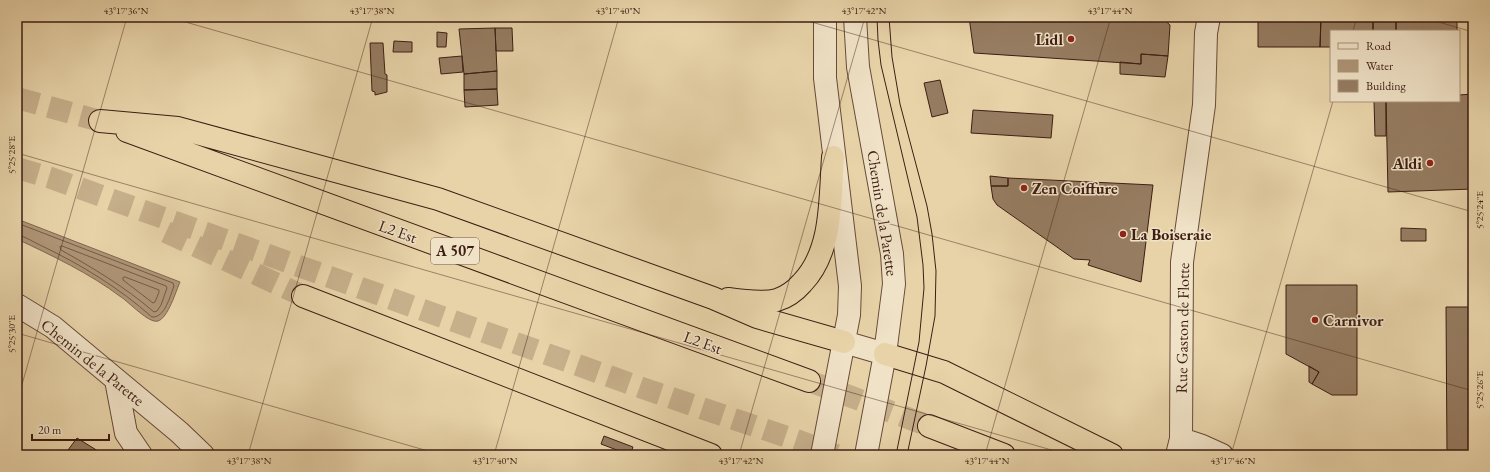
<svg xmlns="http://www.w3.org/2000/svg" width="1490" height="472" font-family="'EB Garamond',serif">
<style>
.water{fill:#ae9576;stroke:#81654e}
.lines{fill:none;stroke-linecap:round;stroke-linejoin:round}
.shore{stroke:#765a44;stroke-width:1}
.building{fill:#967c61;stroke:#3d1e13}
.motorway-tunnel{stroke:#c6af8b;stroke-width:22;stroke-dasharray:22 11;stroke-linecap:butt}
.minor-casing{stroke:#684b38;stroke-width:24}
.tertiary-casing{stroke:#684b38;stroke-width:24}
.motorway-casing{stroke:#3d1e13;stroke-width:24}
.minor{stroke:#f0e2c7;stroke-width:22}
.tertiary{stroke:#f0e2c7;stroke-width:22}
.motorway{stroke:#e8d3a9;stroke-width:22}
.tram{stroke:#3d1e13;stroke-width:1}
.ticks{fill:none;stroke:#3d1e13;stroke-width:1;stroke-opacity:0.45}
.poi-dot{fill:#8f2418;stroke:#f0e2c7;stroke-width:1.5}
.labels{text-anchor:middle;stroke-width:3;stroke-linejoin:round;paint-order:stroke}
.shield{fill:#f0e2c7;stroke:#735949;stroke-width:1}
.shield-label{font-size:15px;font-weight:bold;fill:#3d1e13}
.poi-label{font-size:16px;font-weight:bold;fill:#3d1e13;stroke:#f0e2c7;text-anchor:start}
.street-label{font-size:16px;fill:#3d1e13;stroke:#f0e2c7}
.neatline{fill:none;stroke:#3d1e13;stroke-width:1.5}
.ticks-label{font-size:10px;text-anchor:middle;fill:#3d1e13}
</style>
<rect width="100%" height="100%" fill="#e8d3a9"/>
<filter id="stains"><feTurbulence type="fractalNoise" baseFrequency=".005" numOctaves="4"/><feColorMatrix values="0 0 0 0 .2 0 0 0 0 .09 0 0 0 0 .02 0 0 0 .5 -.17"/></filter>
<radialGradient id="worn" r=".72"><stop offset=".6" stop-color="#630" stop-opacity="0"/><stop offset="1" stop-color="#630" stop-opacity=".3"/></radialGradient>
<path class="water" d="M17,219L180,282C176,291 168,318 158,321C149,324 129,302 121,297C89,273 53,256 17,239Z"/>
<g class="lines">
<path class="shore" d="M17,223L173,283L174,286C170,296 165,318 152,317C119,288 82,265 42,246C35,243 25,236 17,235
M62,246L166,286L167,288L161,305L157,311L154,312C125,287 93,268 61,250L60,247Z
M125,277L159,290V292L155,302L153,303L123,280V278Z"/>
</g>
<path class="building" d="M969,17H1161L1170,25L1168,56L1141,54V64L974,53Z
M1258,17H1321L1320,47H1258Z
M1321,17H1373V31H1331V47H1320Z
M1373,17H1396V31H1373Z
M1396,17H1457V31H1396Z
M495,28H512L513,51H496Z
M495,28L497,71L464,74L459,29Z
M437,32L447,33L446,47H437Z
M394,41L412,42V52H393Z
M370,43H383L385,74L387,75V92L375,95V92L372,91Z
M1141,54L1168,56L1165,77L1120,74V62L1141,64Z
M462,56L463,72L441,74L439,58Z
M497,71V89L464,90V74Z
M940,80L948,113L932,117L924,83Z
M497,89L498,105L465,107L464,90Z
M1473,94V189L1388,192L1386,101H1459V95Z
M1374,101H1386V136H1375Z
M973,110L1053,115L1051,138L971,133Z
M990,176L1008,178V186H991Z
M1008,178L1153,185L1141,282L1088,265L1090,260L1074,259L997,205L993,199L991,186H1008Z
M1401,228L1426,229V241H1401Z
M1286,285H1357V395H1332L1312,384L1319,372L1286,354Z
M1446,307H1473V455H1447Z
M1309,366L1319,372L1312,384L1309,382Z
M604,436L633,447L630,455L601,444Z
M77,438L98,451L95,455H66L65,454Z"/>
<g class="lines">
<path class="motorway-tunnel" d="M17,98L100,121
M17,168L51,178L648,390L799,441L836,455
M166,232L303,296
M809,381L929,426"/>
<g class="minor-casing">
<path id="minor" d="M17,305L53,327L179,432L203,455
M116,380L126,433L141,455
M1181,439L1202,446L1222,455
M1177,455L1181,439L1182,262L1204,105L1206,33L1209,17"/>
</g>
<g class="tertiary-casing">
<path id="tertiary" d="M855,17L858,67L892,254L894,284L885,354L866,455
M844,342L885,354
M822,455L849,315L850,286L825,78V17"/>
</g>
<g class="motorway-casing">
<path id="motorway" d="M100,121L178,128L438,199L713,298L757,317L844,342
M127,131L809,381
M303,296L711,455
M728,299C742,301 763,304 777,300C787,297 795,291 802,283C833,251 830,199 833,157
M885,354L944,372L1112,455
M929,426L1004,455"/>
</g>
<use href="#minor" class="minor"/>
<use href="#tertiary" class="tertiary"/>
<use href="#motorway" class="motorway"/>
<path class="tram" d="M877,17L878,40L881,65L917,217L923,265L924,288L919,342L896,455
M889,17L892,57L900,104L927,206L932,234L936,271L935,316L926,366L907,455"/>
</g>
<path class="ticks" d="M168,17L1473,391M794,17L1473,212M1421,17L1473,32M1353,31L1357,17M17,153L1069,455M17,333L442,455M17,402L127,17M248,455L373,17M494,455L619,17M739,455L865,17M985,455L1111,17M1231,455L1333,101"/>
<g class="poi-dot">
<circle cx="1071" cy="39" r="4"/>
<circle cx="1430" cy="163" r="4"/>
<circle cx="1024" cy="188" r="4"/>
<circle cx="1123" cy="234" r="4"/>
<circle cx="1315" cy="320" r="4"/>
</g>
<g class="labels">
<rect class="shield" x="431" y="238" width="48" height="26" rx="3"/>
<g class="shield-label">
<text x="455" y="256">A 507</text>
</g>
<g class="poi-label">
<text x="1063" y="45" text-anchor="end">Lidl</text>
<text x="1422" y="169" text-anchor="end">Aldi</text>
<text x="1032" y="194">Zen Coiffure</text>
<text x="1131" y="240">La Boiseraie</text>
<text x="1323" y="326">Carnivor</text>
</g>
<g class="street-label">
<text transform="translate(883 213) rotate(81)" y="6">Chemin de la Parette</text>
<text transform="translate(398 231) rotate(20)" y="6">L2 Est</text>
<text transform="translate(1182 328) rotate(-89)" y="6">Rue Gaston de Flotte</text>
<text transform="translate(703 342) rotate(20)" y="6">L2 Est</text>
<text transform="translate(93 362) rotate(39)" y="6">Chemin de la Parette</text>
</g>
</g>
<rect width="1490" height="472" fill="none" stroke="#e8d3a9" stroke-width="44"/>
<rect x="1330" y="30" width="130" height="72" fill="#f0e2c7" stroke="#a8947f"/>
<rect x="1338" y="43" width="20" height="6" fill="#f0e2c7" stroke="#a8947f"/>
<text x="1366" y="50" font-size="12" fill="#3d1e13">Road</text>
<rect x="1338" y="60" width="20" height="12" fill="#ae9576" stroke="#a8947f"/>
<text x="1366" y="70" font-size="12" fill="#3d1e13">Water</text>
<rect x="1338" y="80" width="20" height="12" fill="#967c61" stroke="#a8947f"/>
<text x="1366" y="90" font-size="12" fill="#3d1e13">Building</text>
<path d="M32 434v6h77v-6" fill="none" stroke="#3d1e13" stroke-width="2"/>
<text x="38" y="434" font-size="12" fill="#3d1e13" stroke="#f0e2c7" stroke-width="3" paint-order="stroke">20 m</text>
<rect x="22" y="22" width="1446" height="428" class="neatline"/>
<g class="ticks-label">
<text x="126" y="14">43°17'36"N</text>
<text x="372" y="14">43°17'38"N</text>
<text x="618" y="14">43°17'40"N</text>
<text x="864" y="14">43°17'42"N</text>
<text x="1110" y="14">43°17'44"N</text>
<text transform="translate(11 155) rotate(-90)" y="4">5°25'28"E</text>
<text transform="translate(1479 210) rotate(-90)" y="4">5°25'24"E</text>
<text transform="translate(11 334) rotate(-90)" y="4">5°25'30"E</text>
<text transform="translate(1479 390) rotate(-90)" y="4">5°25'26"E</text>
<text x="249" y="464">43°17'38"N</text>
<text x="495" y="464">43°17'40"N</text>
<text x="741" y="464">43°17'42"N</text>
<text x="987" y="464">43°17'44"N</text>
<text x="1233" y="464">43°17'46"N</text>
</g>
<rect width="100%" height="100%" filter="url(#stains)"/>
<rect width="100%" height="100%" fill="url(#worn)"/>
</svg>
